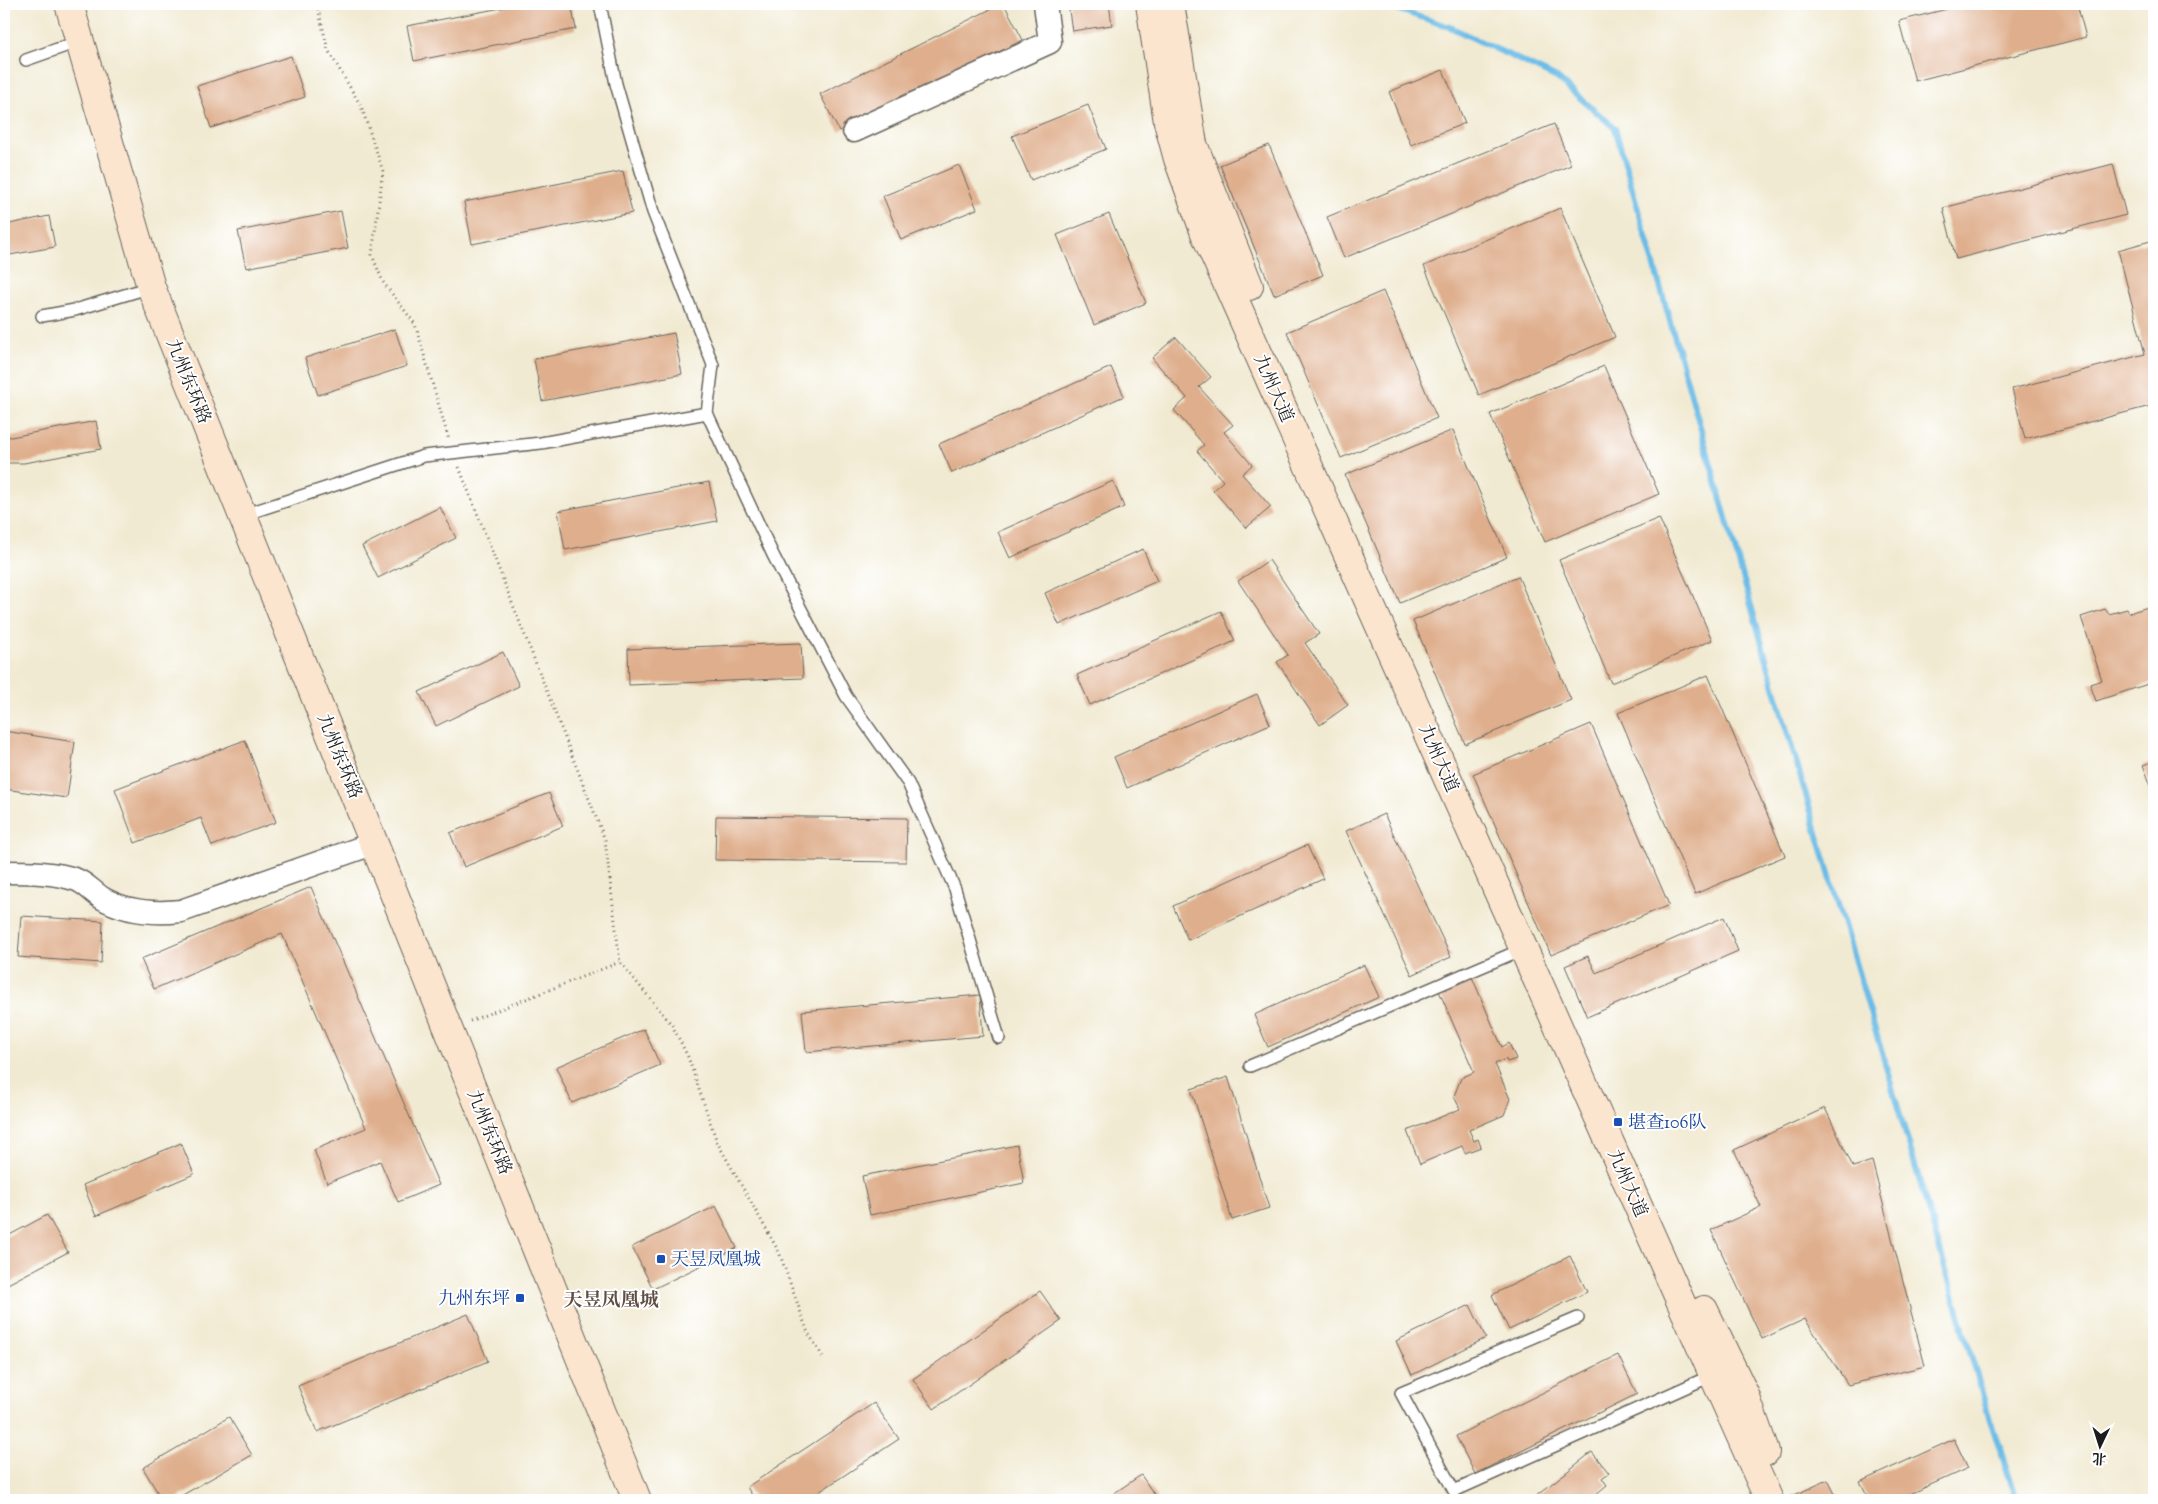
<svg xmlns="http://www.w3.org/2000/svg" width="2158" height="1504" font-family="'Sorts Mill Goudy','Noto Serif SC',serif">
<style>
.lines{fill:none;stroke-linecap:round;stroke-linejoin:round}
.stream{stroke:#6bbce6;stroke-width:6}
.building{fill:#dfaf8d}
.service-casing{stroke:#67645c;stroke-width:14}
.minor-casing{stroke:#67645c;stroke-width:25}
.secondary-casing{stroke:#67645c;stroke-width:30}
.path{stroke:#67645c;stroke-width:3;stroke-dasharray:1 4;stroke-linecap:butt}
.service{stroke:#fff;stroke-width:11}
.minor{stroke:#fff;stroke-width:22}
.secondary{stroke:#fbe5cf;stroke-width:28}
.transit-dot{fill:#1a4fb4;stroke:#fff;stroke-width:2}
.labels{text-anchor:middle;stroke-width:4;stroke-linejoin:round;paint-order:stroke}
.street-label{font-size:18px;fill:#1c1c1c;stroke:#fff}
.transit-label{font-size:18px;fill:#164399;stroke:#fff;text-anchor:start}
.neighbourhood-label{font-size:19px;font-weight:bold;fill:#604f44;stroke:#fff}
</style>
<rect width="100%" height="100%" fill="#fff"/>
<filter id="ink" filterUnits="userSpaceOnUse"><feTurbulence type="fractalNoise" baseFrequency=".02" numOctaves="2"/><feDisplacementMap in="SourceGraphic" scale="10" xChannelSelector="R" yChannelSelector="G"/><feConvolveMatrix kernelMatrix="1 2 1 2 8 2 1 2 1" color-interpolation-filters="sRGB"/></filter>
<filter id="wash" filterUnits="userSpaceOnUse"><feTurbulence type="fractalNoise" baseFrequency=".0096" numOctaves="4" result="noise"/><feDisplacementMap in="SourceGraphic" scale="20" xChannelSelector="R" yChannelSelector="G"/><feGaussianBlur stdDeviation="1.12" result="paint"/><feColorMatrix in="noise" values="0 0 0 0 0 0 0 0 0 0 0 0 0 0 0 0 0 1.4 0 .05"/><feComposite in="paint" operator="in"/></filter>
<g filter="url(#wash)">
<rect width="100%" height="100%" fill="#f1ead2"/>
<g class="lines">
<path class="stream" d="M1381,4L1450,27L1557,78L1615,128L1780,707L1988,1413L2017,1500"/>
</g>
<g id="blocks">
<path class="building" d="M522,4H571L576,29L414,61L407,26Z
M1001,4H1004L1023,40L839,131L820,94Z
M1068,4H1109L1112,25L1072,31Z
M1967,4H2077L2086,37L1915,81L1899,21Z
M291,56L305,97L211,128L197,86Z
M1443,70L1465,123L1411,145L1389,92Z
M1088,105L1106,149L1031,180L1012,136Z
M1554,124L1571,165L1344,258L1327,217Z
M1269,145L1323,275L1274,295L1220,165Z
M2113,164L2126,215L1956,259L1943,208Z
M959,165L977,209L901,240L883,196Z
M623,171L632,213L472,244L464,202Z
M1560,208L1615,337L1479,395L1424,266Z
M341,211L348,248L246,268L238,231Z
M1109,214L1146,303L1094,325L1057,235Z
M49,216L55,247L4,256V225Z
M2154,240V405L2025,439L2012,389L2145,354L2118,250Z
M1383,291L1437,418L1341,458L1287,332Z
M395,329L407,366L318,395L305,358Z
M674,333L682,374L542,401L534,359Z
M1176,337L1211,377L1199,387L1233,425L1224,432L1252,465L1242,474L1271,507L1246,528L1213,490L1223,481L1197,451L1204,445L1174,410L1187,398L1152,358Z
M1604,366L1659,494L1545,542L1490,414Z
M1111,367L1124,396L952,473L939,444Z
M96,421L101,449L24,463H4V435L11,437Z
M1453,430L1507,557L1400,603L1345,475Z
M1113,481L1124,507L1010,558L998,532Z
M709,482L717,521L565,550L558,511Z
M440,507L456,538L378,578L362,546Z
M1659,518L1712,640L1611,683L1559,560Z
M1143,549L1157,581L1059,625L1045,593Z
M1269,560L1319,634L1305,643L1348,705L1320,725L1277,662L1288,655L1238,581Z
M1518,576L1571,700L1465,744L1413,621Z
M2154,605V682L2096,701L2090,684L2102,680L2081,617L2105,609L2109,614L2127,609L2129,613Z
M1221,611L1235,641L1090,705L1077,675Z
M801,643L803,678L629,685L628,649Z
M503,652L519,686L436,726L419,692Z
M1708,675L1785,856L1695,894L1618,713Z
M1257,694L1270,724L1127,788L1114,757Z
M1591,724L1669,905L1551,955L1473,774Z
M4,731L75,742L67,798L4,789Z
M245,740L276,822L212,846L201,818L135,843L115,789Z
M2154,761V794L2143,765Z
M549,793L563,826L464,867L450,833Z
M1384,814L1451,957L1412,975L1346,831Z
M716,816L907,818L906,862L715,860Z
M1307,845L1323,879L1188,940L1173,906Z
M311,887L439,1185L398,1202L380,1161L327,1183L314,1150L366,1128L282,934L154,989L141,959Z
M21,916L103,921L101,963L18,957Z
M1724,917L1738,951L1587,1017L1565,966L1588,956L1596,973Z
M1364,965L1379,997L1268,1047L1254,1015Z
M1472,977L1502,1047L1509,1043L1516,1059L1507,1062L1506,1059L1495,1064L1510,1099L1504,1115L1469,1130L1474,1141L1478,1139L1481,1147L1465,1153L1462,1146L1420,1164L1407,1131L1460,1109L1454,1096L1461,1078L1474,1072L1439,991Z
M980,995L983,1036L806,1052L802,1011Z
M644,1029L660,1065L572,1103L556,1067Z
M1228,1077L1269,1208L1232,1220L1191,1089Z
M1825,1108L1853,1167L1872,1161L1925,1366L1848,1385L1805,1319L1762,1339L1711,1230L1761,1207L1734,1150Z
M181,1143L194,1174L96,1216L83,1185Z
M1017,1145L1024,1183L870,1215L862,1176Z
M716,1206L737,1248L653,1289L632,1247Z
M47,1215L68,1252L4,1286V1238Z
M1570,1256L1587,1292L1509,1330L1492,1295Z
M1040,1291L1061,1321L934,1409L913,1379Z
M1470,1305L1486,1338L1412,1375L1396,1341Z
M468,1314L488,1361L317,1432L298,1386Z
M1618,1355L1637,1394L1475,1474L1456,1436Z
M874,1403L899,1439L807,1500H755L747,1487Z
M229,1417L252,1455L174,1500H162L143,1468Z
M1954,1439L1968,1468L1897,1500H1869L1860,1482Z
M1592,1452L1609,1473L1602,1478L1607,1485L1589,1500H1531Z
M1141,1475L1158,1500H1104Z
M1828,1480L1838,1500H1792L1790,1497Z"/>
</g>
</g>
<g filter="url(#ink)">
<use href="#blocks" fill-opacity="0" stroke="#67645c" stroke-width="1"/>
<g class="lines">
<g class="service-casing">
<path id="service" d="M600,4L616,84L653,212L713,365L707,413L773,555L846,696L908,783L955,889L999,1038
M26,60L80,41
M42,316L75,310L151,287
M243,515L424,456L541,443L707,413
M1250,1066L1523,949
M1578,1318L1401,1393L1454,1491L1713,1375"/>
</g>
<g class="minor-casing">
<path id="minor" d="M854,131L1050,42L1045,4
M4,872C27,872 55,872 77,880C85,883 94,893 102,898C126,912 153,914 181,911L375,843"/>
</g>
<g class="secondary-casing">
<path id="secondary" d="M69,4L151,287L637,1500
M1150,4L1168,122L1178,159L1206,236L1769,1500
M1170,4L1193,144L1249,286
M1704,1310L1745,1395L1765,1452"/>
</g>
<path class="path" d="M317,4L328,50L361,106L383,171L372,255L383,282L415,324L449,440
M459,467L605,840L620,962L672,1025L688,1057L717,1142L779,1252L808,1333L823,1357
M470,1021L620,962"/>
<use href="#service" class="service"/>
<use href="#minor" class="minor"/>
<use href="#secondary" class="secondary"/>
</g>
</g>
<g class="transit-dot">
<rect x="1613" y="1117" width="10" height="10" rx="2.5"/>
<rect x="656" y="1254" width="10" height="10" rx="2.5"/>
<rect x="515" y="1293" width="10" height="10" rx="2.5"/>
</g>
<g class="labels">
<g class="street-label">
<text transform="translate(189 381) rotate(68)" y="6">九州东环路</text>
<text transform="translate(1274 388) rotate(66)" y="6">九州大道</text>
<text transform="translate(340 756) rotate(68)" y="6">九州东环路</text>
<text transform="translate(1439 758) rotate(66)" y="6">九州大道</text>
<text transform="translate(490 1132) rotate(68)" y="6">九州东环路</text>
<text transform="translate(1628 1183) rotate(66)" y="6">九州大道</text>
</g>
<g class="transit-label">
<text x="1628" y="1128">堪查106队</text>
<text x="671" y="1265">天昱凤凰城</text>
<text x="510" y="1304" text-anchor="end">九州东坪</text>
</g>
<g class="neighbourhood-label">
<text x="611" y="1306">天昱凤凰城</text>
</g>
</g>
<rect width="2158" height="1504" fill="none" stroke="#fff" stroke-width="20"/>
<g transform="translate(2100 1446) rotate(184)" stroke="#ffffff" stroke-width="4" paint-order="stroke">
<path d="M0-4L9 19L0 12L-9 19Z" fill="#1c1c1c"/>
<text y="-8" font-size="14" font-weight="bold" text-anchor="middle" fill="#1c1c1c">北</text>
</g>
</svg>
